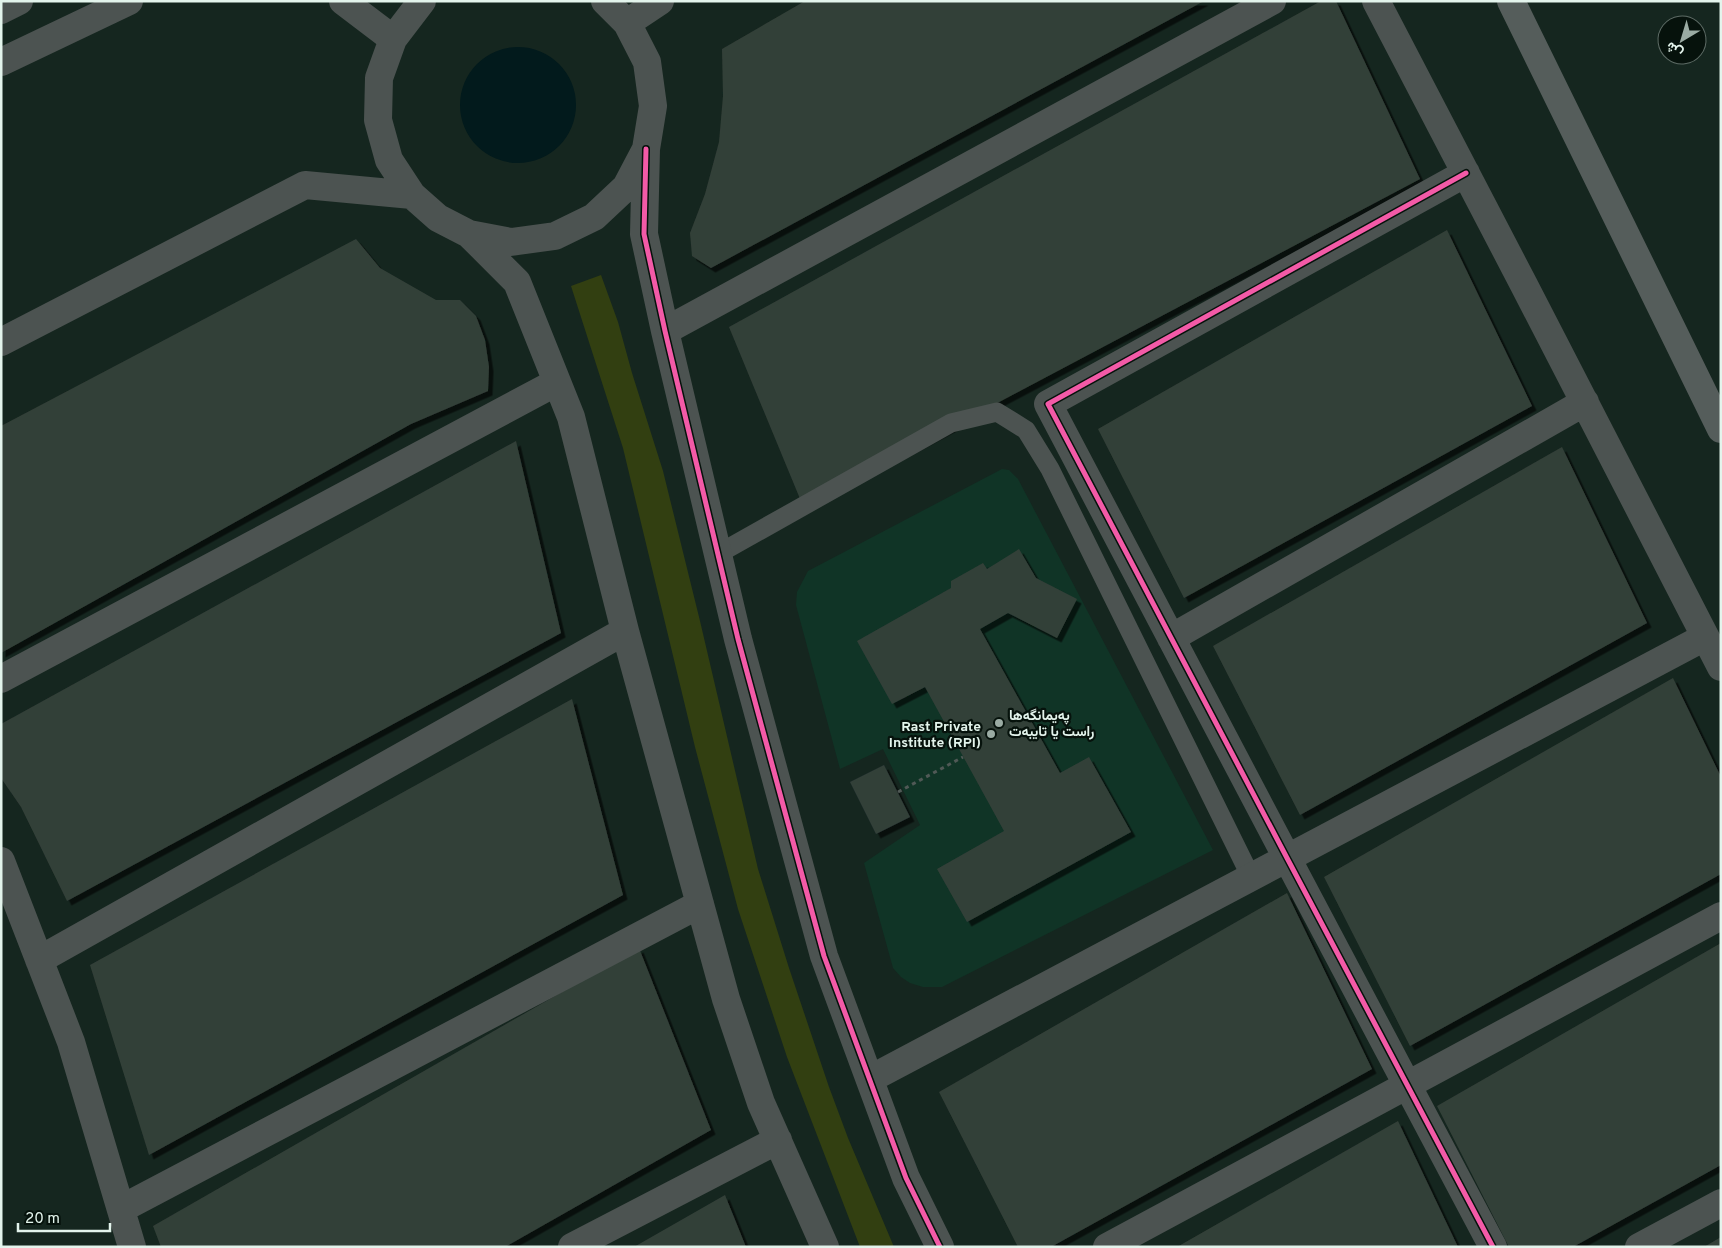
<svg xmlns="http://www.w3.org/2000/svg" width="1722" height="1248" font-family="Overpass,Vazirmatn,sans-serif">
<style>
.built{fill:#103426}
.green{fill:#323f11}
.water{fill:#021a1c}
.building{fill:#333f38;filter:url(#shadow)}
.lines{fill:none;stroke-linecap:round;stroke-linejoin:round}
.path{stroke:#505956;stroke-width:3;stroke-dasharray:4 4;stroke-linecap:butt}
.lane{stroke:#4c5351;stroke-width:19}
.street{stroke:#4c5351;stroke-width:28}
.secondary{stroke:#555d5b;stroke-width:28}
.cycleway-casing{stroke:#06120c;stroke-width:8}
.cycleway{stroke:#f35aa7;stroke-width:5}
.poi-dot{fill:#9baca4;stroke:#06120c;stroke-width:2}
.labels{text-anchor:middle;stroke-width:4.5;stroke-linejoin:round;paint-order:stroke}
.poi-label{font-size:14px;font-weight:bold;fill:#e3f4ec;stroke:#06120c;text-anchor:start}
</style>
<defs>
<filter id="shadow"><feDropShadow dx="4.5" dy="4.5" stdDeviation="0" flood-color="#0009"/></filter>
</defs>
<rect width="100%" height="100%" fill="#15261f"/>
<path class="built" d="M1002,469L1009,470L1018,479L1213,850L942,987H923L910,983L901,977L893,968L864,863L920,825L883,749L840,769L796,605L797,592L808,571Z"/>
<path class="green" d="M601,275L618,322L632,373L663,471L700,621L758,869L789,968L829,1087L848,1138L894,1247H860L787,1057L738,909L695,747L623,448L571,286Z"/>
<path class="water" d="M460 105a58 58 0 1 1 116 0a58 58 0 1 1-116 0Z"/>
<path class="building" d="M805,1H1204L711,268L692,256L690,233L705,194L719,142L723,96L722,49Z
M1321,1H1336L1420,179L803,506L729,327Z
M1447,230L1532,406L1184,598L1098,429Z
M356,239L380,268L436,300H460L476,316L485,340L489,367L488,391L411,424L1,653V426Z
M516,441L561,633L67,901L21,807L1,778V724Z
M1562,447L1647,623L1300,815L1213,646Z
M1019,549L1036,578L1077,599L1057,638L1008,613L980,629L1060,773L1089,757L1131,832L967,922L937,869L1004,831L925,687L892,704L857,641L951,588V581L983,563L987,569Z
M1673,678L1721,777V874L1410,1046L1324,877Z
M572,699L623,895L149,1155L90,965Z
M884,765L910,817L876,834L850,782Z
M1287,893L1372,1069L1051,1247H1018L939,1092Z
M1721,943V1165L1573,1247H1509L1437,1106Z
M639,948L711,1130L505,1247H161L153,1226Z
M1398,1121L1458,1247H1177Z
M725,1195L746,1247H634Z
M1721,1237V1247H1704Z"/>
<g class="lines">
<path class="path" d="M898,792L963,757"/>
<path class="lane" d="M718,554L951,423L997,412L1026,430L1050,469L1251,877"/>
<path class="street" d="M343,1L393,39
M422,1L393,39L379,78L378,120L389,160L412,195L438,218L469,234L511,242L555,236L594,217L626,187L646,149L653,106L647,62L627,23L605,1
M1376,1L1524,285L1721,667
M1,10L19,1
M627,23L660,1
M1,62L129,1
M646,149L644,234L665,331L738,639L824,956L906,1178L940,1247
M1466,173L1048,404L1287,858L1493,1247
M469,234L517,282L571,417L625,631L726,999L761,1103L825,1247
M665,331L1272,1
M1,342L305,185L412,195
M1171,638L1585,402
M1,679L557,382
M1,861L71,1042L132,1247
M39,960L625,631
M870,1079L1705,637
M121,1209L700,904
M572,1247L778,1140
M1107,1247L1721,916
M1639,1247L1721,1203"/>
<path class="secondary" d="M1511,1L1721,429"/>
<g class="cycleway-casing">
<path id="cycleway" d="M646,149L644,234L665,331L738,639L824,956L906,1178L940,1247
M1466,173L1048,404L1287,858L1493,1247"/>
</g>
<use href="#cycleway" class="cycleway"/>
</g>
<g class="poi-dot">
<circle cx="999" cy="723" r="5"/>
<circle cx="991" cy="734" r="5"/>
</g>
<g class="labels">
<g class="poi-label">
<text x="1009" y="720">پەیمانگەها<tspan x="1009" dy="16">راست یا تایبەت</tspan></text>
<text x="981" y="731" text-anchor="end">Rast Private<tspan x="981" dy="16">Institute (RPI)</tspan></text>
</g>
</g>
<rect width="1722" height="1248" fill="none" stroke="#e3f4ec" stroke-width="5"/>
<g transform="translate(1682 40) rotate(218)"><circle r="24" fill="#06120c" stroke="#5e6c66"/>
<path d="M0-4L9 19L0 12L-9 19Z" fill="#9baca4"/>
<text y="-8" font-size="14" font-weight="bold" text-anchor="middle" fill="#e3f4ec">ش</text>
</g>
<path d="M18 1223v8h92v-8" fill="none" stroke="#e3f4ec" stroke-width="2.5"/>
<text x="25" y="1223" font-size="15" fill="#e3f4ec" stroke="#06120c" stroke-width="4" paint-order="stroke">20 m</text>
</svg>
